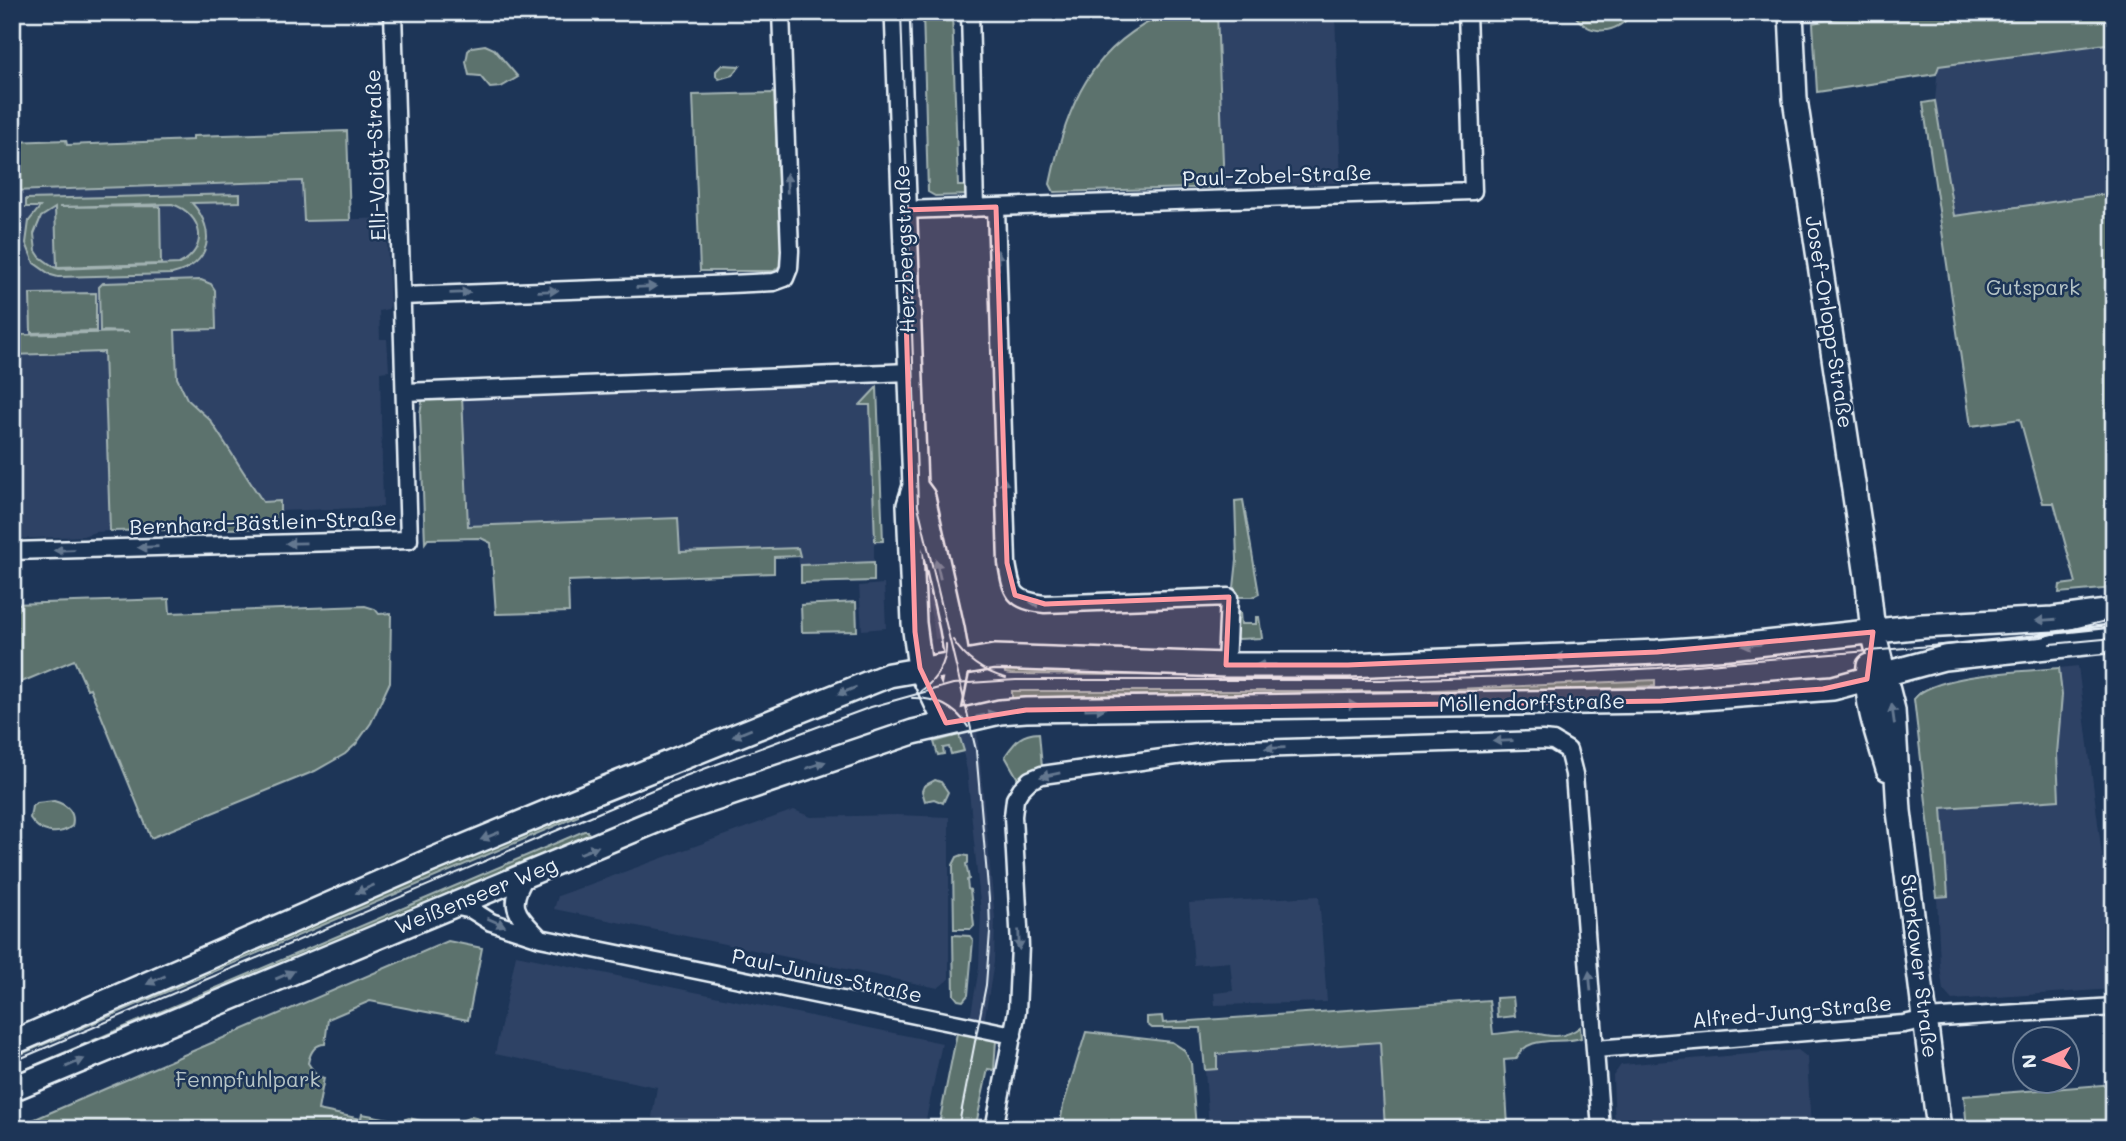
<svg xmlns="http://www.w3.org/2000/svg" width="2126" height="1141" font-family="Mali,sans-serif">
<style>
.built{fill:#2e4265}
.green{fill:#5c726d;stroke:#a2b2b2;stroke-width:2;fill-rule:evenodd}
.lines{fill:none;stroke-linecap:round;stroke-linejoin:round}
.street-casing{stroke:#e8f1f8;stroke-width:21}
.secondary-casing{stroke:#e8f1f8;stroke-width:28}
.street{stroke:#1d3557;stroke-width:16}
.secondary{stroke:#1d3557;stroke-width:23}
.tram{stroke:#e8f1f8;stroke-width:2}
.oneway{fill:#64778f}
.marked{fill:#ff9aa2;fill-opacity:0.2;stroke:#ff9aa2;stroke-width:5;stroke-linejoin:round}
.labels{text-anchor:middle;stroke-width:5;stroke-linejoin:round;paint-order:stroke}
.street-label{font-size:21px;fill:#e8f1f8;stroke:#1d3557}
.park-label{font-size:21px;fill:#b7c5c7;stroke:#1d3557}
</style>
<rect width="100%" height="100%" fill="#1d3557"/>
<filter id="ink" filterUnits="userSpaceOnUse"><feTurbulence type="fractalNoise" baseFrequency=".0143" numOctaves="2"/><feDisplacementMap in="SourceGraphic" scale="14" xChannelSelector="R" yChannelSelector="G"/><feConvolveMatrix kernelMatrix="1 2 1 2 8 2 1 2 1" color-interpolation-filters="sRGB"/></filter>
<g filter="url(#ink)">
<path class="built" d="M1218,12H1335L1341,183L1224,187Z
M1812,12H1863L1813,23Z
M2114,43V193L1954,216L1935,101L1938,66Z
M303,181L304,221L386,218L390,306L388,309L379,311L380,339H387L389,371L380,372L383,507L280,511L279,501L263,502L210,420L187,399L177,378L175,330L12,335V191Z
M104,352L110,531L95,532L83,536L12,539V355Z
M877,380L883,543L874,544V562L799,567L798,548L680,552L678,518L468,526L462,396Z
M920,505L947,637L935,639L933,622L916,553Z
M884,584L886,628L862,630L859,586Z
M2078,666L2114,949V989L1952,1000L1943,990L1940,965L1937,897L1948,896L1942,808L2059,800L2057,754L2062,695L2059,668Z
M977,731L995,918L994,962L984,1023L970,1020L979,968L981,913L967,770L959,735Z
M794,810L811,817L897,815L949,817V979L938,988L554,909L558,896Z
M1319,896L1327,1002L1215,1005L1214,993L1233,991L1230,962L1194,965L1189,903Z
M516,955L942,1043L924,1129H707L652,1117L657,1087L495,1054Z
M1380,1042L1385,1129H1209L1205,1070L1217,1069L1216,1054Z
M1798,1050L1807,1057L1811,1129H1615L1613,1076L1621,1065Z"/>
<path class="green" d="M923,12H952L958,186H970L971,195L935,196L928,192Z
M1170,12H1217L1224,187L1054,192L1050,184C1066,106 1091,44 1170,12Z
M1573,12H1633C1618,35 1587,38 1573,12Z
M1863,12H2114V43L1939,66L1936,74L1817,92L1813,23Z
M485,45L494,49L518,77L501,87L490,88L480,76L469,75L466,62L468,51L472,47Z
M722,65L740,66L733,75L719,79L716,76V71Z
M774,93L782,264L774,271H700L693,95Z
M1935,101L1954,216L2114,193V588L2059,593L2060,585L2076,583L2054,503H2043L2020,419L1971,426L1923,103Z
M347,131L350,220L304,221L302,181L12,191V142L66,140L67,145L193,140V136Z
M240,194V202L192,203C217,231 211,265 172,274L58,277L51,275L34,263L26,243L29,221L40,207H26V199ZM172,204C203,214 210,249 179,264L59,269L54,267L40,257L36,251L34,234L41,217L55,208L57,267L161,264L160,206L59,207Z
M201,280L211,284L215,290L216,329L175,330L177,378L187,399L210,420L263,502L280,501V528L110,531L104,352L12,355V335L129,332L100,331L99,287L103,283Z
M96,293V331L31,333L30,294Z
M877,387L883,541H875L870,405H860Z
M462,396L468,526L678,518L680,552L798,548L800,556L774,557V573L568,581L569,612L496,614L491,543L481,538L428,539L425,543L420,414L423,397Z
M1243,500L1259,594L1253,597H1233L1237,560L1235,501Z
M874,562V581L801,583V565Z
M169,599L170,613L365,606L375,609L379,614L391,613L390,682L371,723L356,744L345,754L315,771L151,838L90,688L87,689L74,660L12,686V604Z
M856,602L857,631L802,632L801,605Z
M1232,613H1240L1241,624H1256V617H1259L1262,638L1238,639L1231,635Z
M1654,660L1653,665L1326,677L1011,674L1005,673L1004,664C1219,686 1439,668 1654,660Z
M2059,668L2062,695L2057,754L2059,800L1942,808L1948,896L1937,897L1914,699C1932,674 2028,671 2059,668Z
M1655,680V686C1547,691 1439,695 1331,696C1224,697 1118,692 1012,699V691H1413Z
M1039,733L1042,767L1032,769L1018,779L1005,756C1016,741 1020,734 1039,733Z
M959,735L964,751L951,754L949,747L943,748L944,754L938,755L934,742Z
M935,780L941,782L948,792L943,803L934,799L925,801L922,791L924,786Z
M54,801C66,804 76,812 72,826C58,837 39,833 30,818L32,806L37,803Z
M578,810V816L12,1058V1053Z
M584,831H588L589,837L522,862L12,1079V1075Z
M962,855L968,856V863L966,864L969,879L967,880L968,889L970,890L974,926L971,929H954L953,865L957,857Z
M953,935L970,936L973,940L968,995L963,1001L958,1000L954,995Z
M448,941L482,948L468,1020L370,1001L328,1019L325,1044C314,1044 310,1053 308,1063L317,1076L324,1078L318,1110L361,1119L362,1114L400,1121L409,1118L429,1123L434,1129H12Z
M1513,997L1515,1016L1497,1018L1496,998Z
M1489,1000L1493,1034C1504,1034 1521,1029 1532,1032C1549,1037 1565,1039 1580,1027L1581,1038C1559,1045 1528,1033 1516,1059L1504,1060L1508,1126L1468,1129H1385L1380,1042L1217,1054V1069L1205,1070L1201,1028H1152L1147,1024V1017L1162,1016L1163,1023Z
M1086,1032L1172,1042L1184,1050L1191,1063L1196,1129H1059L1063,1106Z
M957,1033L996,1040L994,1070L988,1069L975,1129H938Z
M2114,1084V1129H1967L1964,1096Z
M471,1117L480,1119L479,1127L485,1129H459L461,1121Z"/>
<g class="lines">
<g class="street-casing">
<path id="street" d="M970,12L975,208
M996,207L1007,563C1012,593 1013,600 1045,604L1229,597L1226,665
M903,210L1473,191L1467,12
M402,296L710,285L774,282L785,278L789,268L790,251L781,12
M405,392L910,372
M12,551L409,540L393,12
M526,876C507,906 516,913 538,936
M454,906L472,910L491,922L540,938L1013,1035
M1596,1049L1904,1024L1926,1019L2114,1007
M994,1129L1017,1011L1020,946L1013,816L1015,799L1021,789L1030,780L1042,775L1219,750L1542,740L1553,741L1568,750L1574,774L1601,1129"/>
</g>
<g class="secondary-casing">
<path id="secondary" d="M897,12L915,486L909,505L914,623L920,668L946,723
M1791,12L1795,99L1867,576L1873,632L1893,710L1899,811L1939,1129
M915,486L923,497L952,628L958,663L946,723
M1869,666C1864,702 1878,735 1888,769
M12,1043L427,862L581,798L889,675L994,657L1226,665H1348L1657,652L1729,647L1923,626L2053,619L2114,611
M12,1089L682,810L913,732L1000,712L1026,710L1661,701L1833,688L1944,658L2114,640"/>
</g>
<use href="#street" class="street"/>
<use href="#secondary" class="secondary"/>
<path class="tram" d="M901,12L918,506L976,750L989,899L990,932L986,985L958,1129
M953,640C965,659 983,672 1006,678
M2051,644L2114,638
M921,691C936,680 947,663 946,644
M912,698C934,697 957,708 968,727
M12,1062L685,776L871,707L953,684L1016,680H1381L1513,676L1658,668L2041,637L2114,619"/>
</g>
<defs><path id="oneway-solid" d="M-6-.8H1V-3.2L6.5 0L1 3.2V.8H-6Z" transform="scale(1.75)"/></defs>
<g class="oneway">
<use href="#oneway-solid" transform="translate(787 183) rotate(-92)"/>
<use href="#oneway-solid" transform="translate(998 260) rotate(-92)"/>
<use href="#oneway-solid" transform="translate(646 287) rotate(-2)"/>
<use href="#oneway-solid" transform="translate(548 291) rotate(-2)"/>
<use href="#oneway-solid" transform="translate(460 293) rotate(-2)"/>
<use href="#oneway-solid" transform="translate(1004 487) rotate(-92)"/>
<use href="#oneway-solid" transform="translate(296 543) rotate(179)"/>
<use href="#oneway-solid" transform="translate(148 547) rotate(178)"/>
<use href="#oneway-solid" transform="translate(64 550) rotate(178)"/>
<use href="#oneway-solid" transform="translate(938 569) rotate(-103)"/>
<use href="#oneway-solid" transform="translate(1040 603) rotate(-176)"/>
<use href="#oneway-solid" transform="translate(2046 620) rotate(176)"/>
<use href="#oneway-solid" transform="translate(1752 645) rotate(174)"/>
<use href="#oneway-solid" transform="translate(1565 657) rotate(177)"/>
<use href="#oneway-solid" transform="translate(1266 665) rotate(180)"/>
<use href="#oneway-solid" transform="translate(847 691) rotate(158)"/>
<use href="#oneway-solid" transform="translate(1347 705) rotate(-1)"/>
<use href="#oneway-solid" transform="translate(1095 709) rotate(-1)"/>
<use href="#oneway-solid" transform="translate(1893 714) rotate(-98)"/>
<use href="#oneway-solid" transform="translate(986 715) rotate(-11)"/>
<use href="#oneway-solid" transform="translate(742 733) rotate(158)"/>
<use href="#oneway-solid" transform="translate(1503 741) rotate(178)"/>
<use href="#oneway-solid" transform="translate(1275 748) rotate(178)"/>
<use href="#oneway-solid" transform="translate(816 765) rotate(-19)"/>
<use href="#oneway-solid" transform="translate(1050 775) rotate(169)"/>
<use href="#oneway-solid" transform="translate(490 836) rotate(158)"/>
<use href="#oneway-solid" transform="translate(589 850) rotate(-22)"/>
<use href="#oneway-solid" transform="translate(365 889) rotate(156)"/>
<use href="#oneway-solid" transform="translate(496 922) rotate(24)"/>
<use href="#oneway-solid" transform="translate(1019 940) rotate(88)"/>
<use href="#oneway-solid" transform="translate(285 975) rotate(-23)"/>
<use href="#oneway-solid" transform="translate(156 980) rotate(156)"/>
<use href="#oneway-solid" transform="translate(1590 981) rotate(-95)"/>
<use href="#oneway-solid" transform="translate(75 1063) rotate(-23)"/>
</g>
</g>
<path class="marked" d="M996,207L1007,563L1015,595L1045,604L1229,597L1226,665H1348L1657,652L1873,632L1867,679L1823,689L1661,701L1026,710L946,723L920,668L915,632L903,210Z"/>
<g class="labels">
<g class="street-label">
<text transform="translate(376 155) rotate(-92)" y="7">Elli-Voigt-Straße</text>
<text transform="translate(1277 176) rotate(-2)" y="7">Paul-Zobel-Straße</text>
<text transform="translate(905 249) rotate(-92)" y="7">Herzbergstraße</text>
<text transform="translate(1829 322) rotate(81)" y="7">Josef-Orlopp-Straße</text>
<text transform="translate(263 523) rotate(-2)" y="7">Bernhard-Bästlein-Straße</text>
<text transform="translate(1532 703) rotate(-1)" y="7">Möllendorffstraße</text>
<text transform="translate(476 896) rotate(-22)" y="7">Weißenseer Weg</text>
<text transform="translate(1919 966) rotate(83)" y="7">Storkower Straße</text>
<text transform="translate(827 976) rotate(12)" y="7">Paul-Junius-Straße</text>
<text transform="translate(1792 1012) rotate(-5)" y="7">Alfred-Jung-Straße</text>
</g>
<g class="park-label">
<text x="2033" y="295">Gutspark</text>
<text x="248" y="1087">Fennpfuhlpark</text>
</g>
</g>
<rect width="2126" height="1141" fill="none" stroke="#1d3557" stroke-width="42"/>
<rect x="21" y="21" width="2084" height="1099" fill="none" stroke="#e8f1f8" stroke-width="2.5" filter="url(#ink)"/>
<g transform="translate(2046 1060) rotate(266)"><circle r="33" fill="#1d3557" stroke="#6e8097" stroke-width="2"/>
<path d="M0-5L12 26L0 18L-12 26Z" fill="#ff9aa2"/>
<text y="-10" font-size="19" font-weight="bold" text-anchor="middle" fill="#e8f1f8">N</text>
</g>
</svg>
